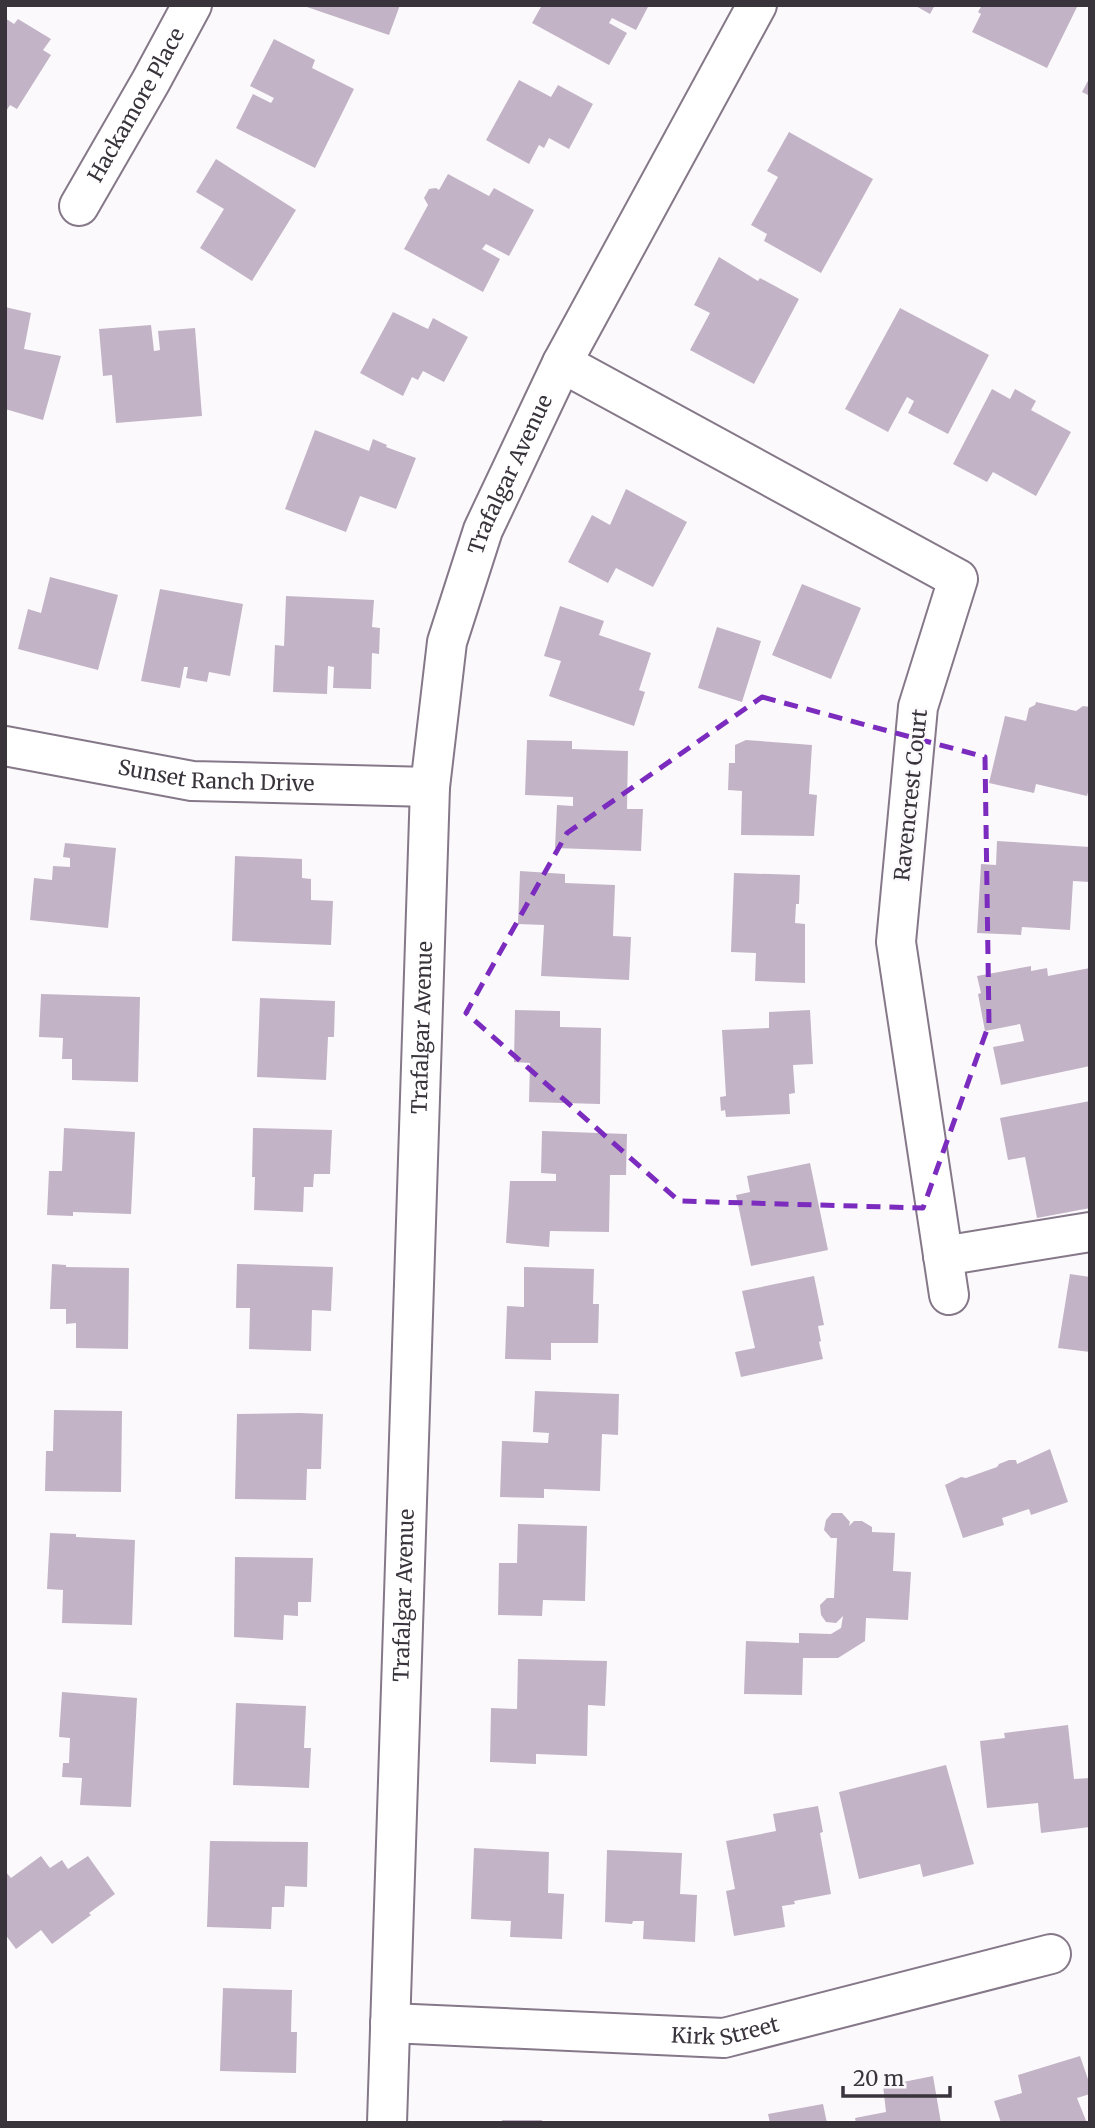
<svg xmlns="http://www.w3.org/2000/svg" width="1095" height="2128" font-family="Merriweather,serif">
<style>
.building{fill:#c2b4c6}
.lines{fill:none;stroke-linecap:round;stroke-linejoin:round}
.minor-casing{stroke:#857889;stroke-width:42}
.minor{stroke:#fff;stroke-width:38}
.marked{fill:none;stroke:#7b2cbf;stroke-width:5;stroke-dasharray:14 9;stroke-linejoin:round}
.labels{text-anchor:middle;stroke-width:5;stroke-linejoin:round;paint-order:stroke}
.street-label{font-size:21px;fill:#39333b;stroke:#fcf9fc}
</style>
<rect width="100%" height="100%" fill="#fcf9fc"/>
<path class="building" d="M400,5L389,35L304,6V5Z
M542,5H649L636,30L612,18L609,23L627,33L609,65L532,23Z
M914,5H935L930,14Z
M982,5H1078L1047,68L972,32L981,14L978,12Z
M5,18L14,24L18,19L51,39L43,50L51,55L17,109L10,105L5,113Z
M274,39L315,60L312,68L354,89L315,168L236,128L253,94L271,103L274,98L250,86Z
M1090,77V96L1082,92Z
M519,80L551,97L558,85L593,104L569,149L549,138L544,148L539,145L529,164L486,140Z
M789,132L873,179L821,273L764,241L767,234L751,225L778,177L767,171Z
M216,159L296,210L252,281L200,248L224,209L196,192Z
M448,174L489,196L494,188L534,210L509,256L486,244L482,249L500,259L483,292L404,249L428,205L424,198L429,189L436,188L439,190Z
M719,257L758,281L760,278L799,299L754,384L690,350L710,313L694,305Z
M5,307L31,313L24,349L61,356L43,420L5,409Z
M900,308L989,355L948,434L908,413L914,401L907,397L888,432L845,409Z
M393,312L428,329L433,318L468,337L444,382L423,371L418,380L412,377L403,396L360,373Z
M151,325L154,351L160,350L158,331L195,328L202,416L116,423L112,375L103,376L99,329Z
M992,389L1010,399L1015,389L1036,401L1031,410L1071,432L1036,496L993,472L987,482L953,464Z
M315,430L369,451L373,439L387,445L386,447L416,458L396,509L360,496L346,532L285,509Z
M626,489L687,522L653,587L616,568L608,583L568,562L592,515L610,525Z
M50,577L118,595L98,670L18,649L28,609L41,613Z
M802,584L861,608L831,679L772,655Z
M160,589L243,604L230,676L209,672L207,682L186,678L188,667H184L180,688L141,681Z
M286,596L374,600L372,627L380,628L379,654L372,653L371,689L333,688L334,667L328,666L327,694L273,692L275,645L284,646Z
M560,606L604,621L599,635L651,653L639,690L645,692L634,726L549,696L561,661L544,656Z
M717,627L761,641L742,702L698,688Z
M1036,702L1076,711L1083,706L1090,707V785L1087,796L1036,784L1034,793L989,783L1005,716L1026,721L1029,708L1035,705Z
M527,740L572,741V749L628,751L627,809H643L641,851L555,848L557,805L573,806V797L525,795Z
M746,740L812,745L809,794L817,795L814,836L741,835L742,791L728,790L729,763H735V745Z
M997,841L1090,847V882L1073,881L1070,930L1022,927L1021,935L977,933L981,864L996,865Z
M65,843L116,848L108,928L30,920L34,878L52,880L53,866L70,867V858L63,857Z
M235,856L302,859V878L311,879V900L333,901L331,945L232,941Z
M520,871L565,874V883L615,885L613,936L631,937L629,980L541,976L544,925L518,924Z
M734,873L800,875L799,904H796L795,923L805,924V983L755,981L756,953L731,952Z
M1031,966V971L1047,968L1048,976L1090,968V1066L1001,1085L993,1047L1024,1041L1020,1024L985,1031L978,994L981,993L977,976Z
M41,994L140,997L138,1082L72,1080V1059H62L63,1038L39,1037Z
M260,998L335,1001L334,1037H328L326,1080L257,1077Z
M515,1010L560,1011V1027L601,1028L600,1104L529,1102L530,1063L514,1062Z
M810,1010L813,1064L793,1065L795,1093L789,1094L790,1114L726,1117L725,1110L721,1111L720,1097L726,1096L722,1030L769,1028V1012Z
M1090,1101V1208L1037,1218L1025,1157L1008,1160L1000,1118Z
M64,1128L135,1132L131,1214L73,1212V1216L47,1215L49,1171H62Z
M253,1128L332,1130L330,1174H314L313,1187H304L303,1212L254,1210L255,1177H252Z
M542,1131L627,1134L626,1175H610L609,1232L550,1231L549,1247L506,1243L510,1181H556V1174L541,1173Z
M810,1163L828,1250L751,1266L736,1195L750,1192L747,1176Z
M52,1264L66,1265V1267L129,1268L128,1349L76,1348V1323L66,1324V1309H50Z
M237,1264L333,1267L331,1311L312,1310L311,1351L249,1349L250,1308H236Z
M524,1267L594,1269L593,1304H599L598,1343H551V1360L505,1359L507,1306L524,1307Z
M1070,1274L1090,1277V1352L1058,1348Z
M814,1276L824,1325L818,1326L821,1341L819,1342L823,1359L741,1377L735,1352L755,1348L742,1291Z
M535,1391L619,1394L618,1435L602,1434L600,1491L544,1489V1498L500,1497L502,1441L548,1443L549,1433L533,1432Z
M54,1410L122,1411L121,1492L45,1491L46,1451H53Z
M300,1413L323,1414L321,1469H307L306,1500L235,1499L237,1414Z
M1050,1449L1068,1502L1031,1515L1029,1509L1002,1518L1004,1525L963,1538L945,1485L961,1477L966,1478L997,1467L999,1464L1009,1460H1016L1017,1464Z
M832,1513H842L850,1522L849,1526L854,1521H862L872,1527V1532L895,1533L893,1571L911,1572L908,1620L866,1618L865,1641L838,1658H803L802,1695L744,1694L746,1641L799,1643V1633L831,1634L841,1628L843,1616L836,1623L826,1622L821,1615L820,1605L827,1598H834L837,1538H831L824,1530L826,1520Z
M518,1524L587,1526L585,1601L543,1600L542,1616L498,1615L499,1563H517Z
M50,1533L76,1534V1537L135,1540L132,1625L62,1623L63,1590L47,1589Z
M235,1557L313,1558L311,1602H298V1616L284,1615L283,1640L234,1637Z
M518,1659L607,1661L605,1706L588,1705L587,1756L536,1754V1764L490,1762L491,1708L517,1709Z
M62,1692L137,1698L131,1807L80,1805L82,1778L62,1777L63,1763H69L70,1738L59,1737Z
M236,1703L306,1706L304,1748H311L309,1788L233,1785Z
M1068,1725L1074,1779L1090,1778V1827L1041,1833L1038,1803L987,1808L980,1741L1005,1738L1004,1733Z
M946,1765L974,1864L923,1877L920,1864L859,1879L839,1792Z
M818,1806L823,1832L820,1833L831,1894L794,1901L795,1904L782,1906L785,1927L734,1936L726,1891L735,1889L726,1841L776,1831L773,1814Z
M210,1841L308,1842L307,1887L285,1886L284,1907H272L271,1929L207,1927Z
M474,1848L549,1852L548,1893L564,1894L562,1939L510,1937L511,1921L471,1919Z
M607,1850L682,1853L680,1894L697,1895L695,1942L643,1939L644,1921H633L632,1924L605,1922Z
M41,1856L50,1868L62,1860L68,1869L88,1856L115,1894L89,1913L91,1915L52,1944L41,1930L16,1949L5,1934V1871L11,1878Z
M223,1988L292,1990L291,2032H297L296,2073L220,2071Z
M1080,2056L1090,2085V2094L1077,2098L1087,2123H1001L994,2101L1022,2093L1018,2075Z
M933,2076L941,2123H856L855,2118L886,2112L883,2086Z
M823,2104L827,2123H770L768,2114Z
M502,2120H542V2123H502Z"/>
<g class="lines">
<g class="minor-casing">
<g id="minor">
<path id="s1" d="M79,206L151,81L192,5"/>
<path d="M562,363L958,579L918,707L896,942L949,1295"/>
<path id="s2" d="M5,746L192,781L430,787"/>
<path d="M943,1256L1090,1232"/>
<path id="s3" d="M390,2023L724,2038L1051,1954"/>
<path id="s4" d="M387,2123L430,787L447,642L483,530L562,363L757,5"/>
</g>
</g>
<use href="#minor" class="minor"/>
</g>
<path class="marked" d="M762,697L985,757L989,1024L923,1208L679,1201L466,1013L567,833Z"/>
<g class="labels">
<g class="street-label">
<text dy="7" stroke="none"><textPath href="#s1" startOffset="116">Hackamore Place</textPath></text>
<text dy="7" stroke="none"><textPath href="#s4" startOffset="1662">Trafalgar Avenue</textPath></text>
<text dy="7" stroke="none"><textPath href="#s2" startOffset="214">Sunset Ranch Drive</textPath></text>
<text transform="translate(911 795) rotate(-84)" y="7">Ravencrest Court</text>
<text dy="7" stroke="none"><textPath href="#s4" startOffset="1096">Trafalgar Avenue</textPath></text>
<text dy="7" stroke="none"><textPath href="#s4" startOffset="528">Trafalgar Avenue</textPath></text>
<text dy="7" stroke="none"><textPath href="#s3" startOffset="336">Kirk Street</textPath></text>
</g>
</g>
<rect width="1095" height="2128" fill="none" stroke="#39333b" stroke-width="14"/>
<path d="M843 2086v10h107v-10" fill="none" stroke="#39333b" stroke-width="3.5"/>
<text x="853" y="2086" font-size="21" fill="#39333b" stroke="#fcf9fc" stroke-width="5" paint-order="stroke">20 m</text>
</svg>
